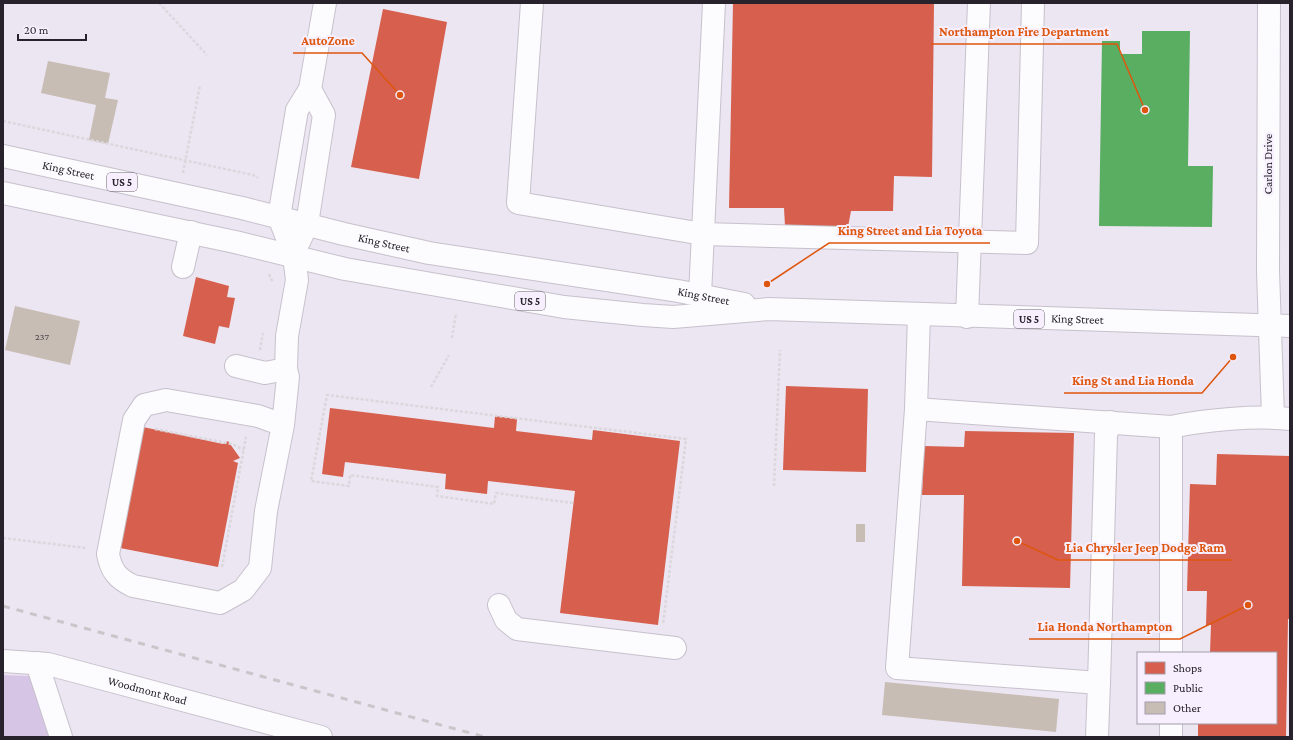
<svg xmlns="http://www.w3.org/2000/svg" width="1293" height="740" font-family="'Crimson Pro',serif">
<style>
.green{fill:#d6c5e4}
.shops{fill:#d6604d}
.public{fill:#5aae61}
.building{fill:#c7bdb4}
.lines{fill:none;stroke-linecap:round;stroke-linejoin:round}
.minor-casing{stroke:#c7c1cc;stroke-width:24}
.major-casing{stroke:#c7c1cc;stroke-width:24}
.path{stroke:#dad8dc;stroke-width:2.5;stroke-dasharray:3 2;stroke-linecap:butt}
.minor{stroke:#fcfbfd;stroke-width:22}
.major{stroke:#fcfbfd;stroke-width:22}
.rail{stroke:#c8c6c9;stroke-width:3;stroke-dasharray:7 7;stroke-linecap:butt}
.labels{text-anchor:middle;stroke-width:4;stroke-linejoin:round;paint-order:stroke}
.number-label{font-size:10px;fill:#4f494d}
.shield{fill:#f7effe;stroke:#65606a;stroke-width:1}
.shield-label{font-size:11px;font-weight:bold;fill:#27222b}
.street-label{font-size:12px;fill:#27222b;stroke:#f7effe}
.leader{fill:none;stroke:#de560e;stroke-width:1.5}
.callout-dot{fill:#de560e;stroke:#f7effe;stroke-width:1.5}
.callout-label{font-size:13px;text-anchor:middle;font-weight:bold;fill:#de560e;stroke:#f7effe;stroke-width:4;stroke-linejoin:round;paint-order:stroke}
</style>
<rect width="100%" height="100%" fill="#ece5f2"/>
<path class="green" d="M3,675L31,676L51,737H3Z"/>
<path class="shops" d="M733,3H934L932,177L894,176L893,211H851L848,227L785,226L784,208H729Z
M383,9L447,22L419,179L351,167Z
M196,277L229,286L227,297L235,298L229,328L219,326L215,344L183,336Z
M786,386L868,389L866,472L783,470Z
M330,408L494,428L495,416L517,419L516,431L592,440L593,430L680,441L658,625L560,613L575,491L488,481L487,494L445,489L446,474L345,462L343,477L322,474Z
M143,427L223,444L228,441L240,458L233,461L238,463L218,567L120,548Z
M965,431L1074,433L1070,588L962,586L964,495H922L924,446L964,447Z
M1217,454L1290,456V619H1288L1286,737H1198V723H1276V653H1210L1211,625H1206L1207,591H1187L1190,484L1216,485Z"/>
<path class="public" d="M1142,31H1190L1188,166H1213L1212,227L1099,226L1102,41H1120V54H1142Z"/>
<path class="building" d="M48,61L110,73L105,98L118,100L108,144L89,140L96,105L41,93Z
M15,306L80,321L70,365L5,350Z
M856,524H865V542H856Z
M885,682L1059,699L1056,732L882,715Z"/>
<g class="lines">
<g class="minor-casing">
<g id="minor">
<path d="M532,3L518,203L703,234L1027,243L1033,3"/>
<path d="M1269,3L1268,271L1273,417"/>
<path d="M299,242L307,224L324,115L310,89"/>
<path d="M183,267L191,232"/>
<path d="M700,295L714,3"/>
<path d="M919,315L916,409L897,668L1099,683L1097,737"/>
<path d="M967,317L979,3"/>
<path d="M236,366L265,373L286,369"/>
<path d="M916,409L1171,427"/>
<path d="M283,425L258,416L166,400L144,405L134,420L108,554C111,571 118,579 133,586L220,603L243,590L260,568L266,511L283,425L288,377L286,369L287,336L297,280L294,256L279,217L297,110L310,89L325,3"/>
<path d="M499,605L506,620L517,629L675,648"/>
<path d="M1171,653V427C1204,420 1257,415 1290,419"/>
<path id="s1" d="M3,661L48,664L321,737"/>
<path d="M37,663L61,737"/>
<path d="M1099,683L1106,435L1110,422"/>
<path d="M1171,737V723"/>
</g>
</g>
<g class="major-casing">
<g id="major">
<path id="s2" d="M3,156L242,208L344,234L429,253L678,291L744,304"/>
<path id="s3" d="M3,193L235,242L345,269L564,307L643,315L673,317L769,309L1290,326"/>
</g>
</g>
<path class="path" d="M159,3L207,55
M3,121L253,175L258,178
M183,173L200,85
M269,274L273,283
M452,338L456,313
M260,350L263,333
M431,387L449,355
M155,429L232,444L244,450
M774,486L780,350
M573,503L496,493L494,504L437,496L438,487L350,475L349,486L311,481L327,395L686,439L663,624
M3,538L86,548
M222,567L246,437"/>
<use href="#minor" class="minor"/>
<use href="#major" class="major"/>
<path class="rail" d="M3,606L485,737"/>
</g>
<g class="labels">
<g class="number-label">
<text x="42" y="340">237</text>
</g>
<g class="shield">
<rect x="107" y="173" width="30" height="18" rx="3"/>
<rect x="515" y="292" width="30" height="18" rx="3"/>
<rect x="1014" y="310" width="30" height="18" rx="3"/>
</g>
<g class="shield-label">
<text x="122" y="186">US 5</text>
<text x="530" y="305">US 5</text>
<text x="1029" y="323">US 5</text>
</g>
<g class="street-label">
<text transform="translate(1268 164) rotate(-90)" y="4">Carlon Drive</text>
<text dy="4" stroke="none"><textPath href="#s2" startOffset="67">King Street</textPath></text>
<text dy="4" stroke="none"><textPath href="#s2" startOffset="391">King Street</textPath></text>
<text dy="4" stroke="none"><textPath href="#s2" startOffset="715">King Street</textPath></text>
<text dy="4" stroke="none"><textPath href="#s3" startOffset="1087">King Street</textPath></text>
<text dy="4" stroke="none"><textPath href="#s1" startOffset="148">Woodmont Road</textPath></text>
</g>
</g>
<path class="leader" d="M1145 110L1117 44H931M400 95L362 53H293M767 284L829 243H990M1233 357L1202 393H1064M1017 541L1058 560H1232M1248 605L1180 639H1029"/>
<g class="callout-dot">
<circle cx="1145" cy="110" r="4"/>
<circle cx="400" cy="95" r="4"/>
<circle cx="767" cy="284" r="4"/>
<circle cx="1233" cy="357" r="4"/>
<circle cx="1017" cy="541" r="4"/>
<circle cx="1248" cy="605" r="4"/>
</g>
<g class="callout-label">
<text x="1024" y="36">Northampton Fire Department</text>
<text x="328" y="45">AutoZone</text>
<text x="910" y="235">King Street and Lia Toyota</text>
<text x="1133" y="385">King St and Lia Honda</text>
<text x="1145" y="552">Lia Chrysler Jeep Dodge Ram</text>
<text x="1105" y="631">Lia Honda Northampton</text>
</g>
<rect width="1293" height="740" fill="none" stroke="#27222b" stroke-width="8"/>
<rect x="1137" y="652" width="140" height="72" fill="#f7effe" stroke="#a49daa"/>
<rect x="1145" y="662" width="20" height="12" fill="#d6604d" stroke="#a49daa"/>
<text x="1173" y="672" font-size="12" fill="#27222b">Shops</text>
<rect x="1145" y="682" width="20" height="12" fill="#5aae61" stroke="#a49daa"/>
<text x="1173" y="692" font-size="12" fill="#27222b">Public</text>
<rect x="1145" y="702" width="20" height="12" fill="#c7bdb4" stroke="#a49daa"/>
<text x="1173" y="712" font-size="12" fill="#27222b">Other</text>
<path d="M18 34v6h68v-6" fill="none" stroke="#27222b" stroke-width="2"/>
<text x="24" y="34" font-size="12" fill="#27222b" stroke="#f7effe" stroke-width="3" paint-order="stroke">20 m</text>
</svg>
